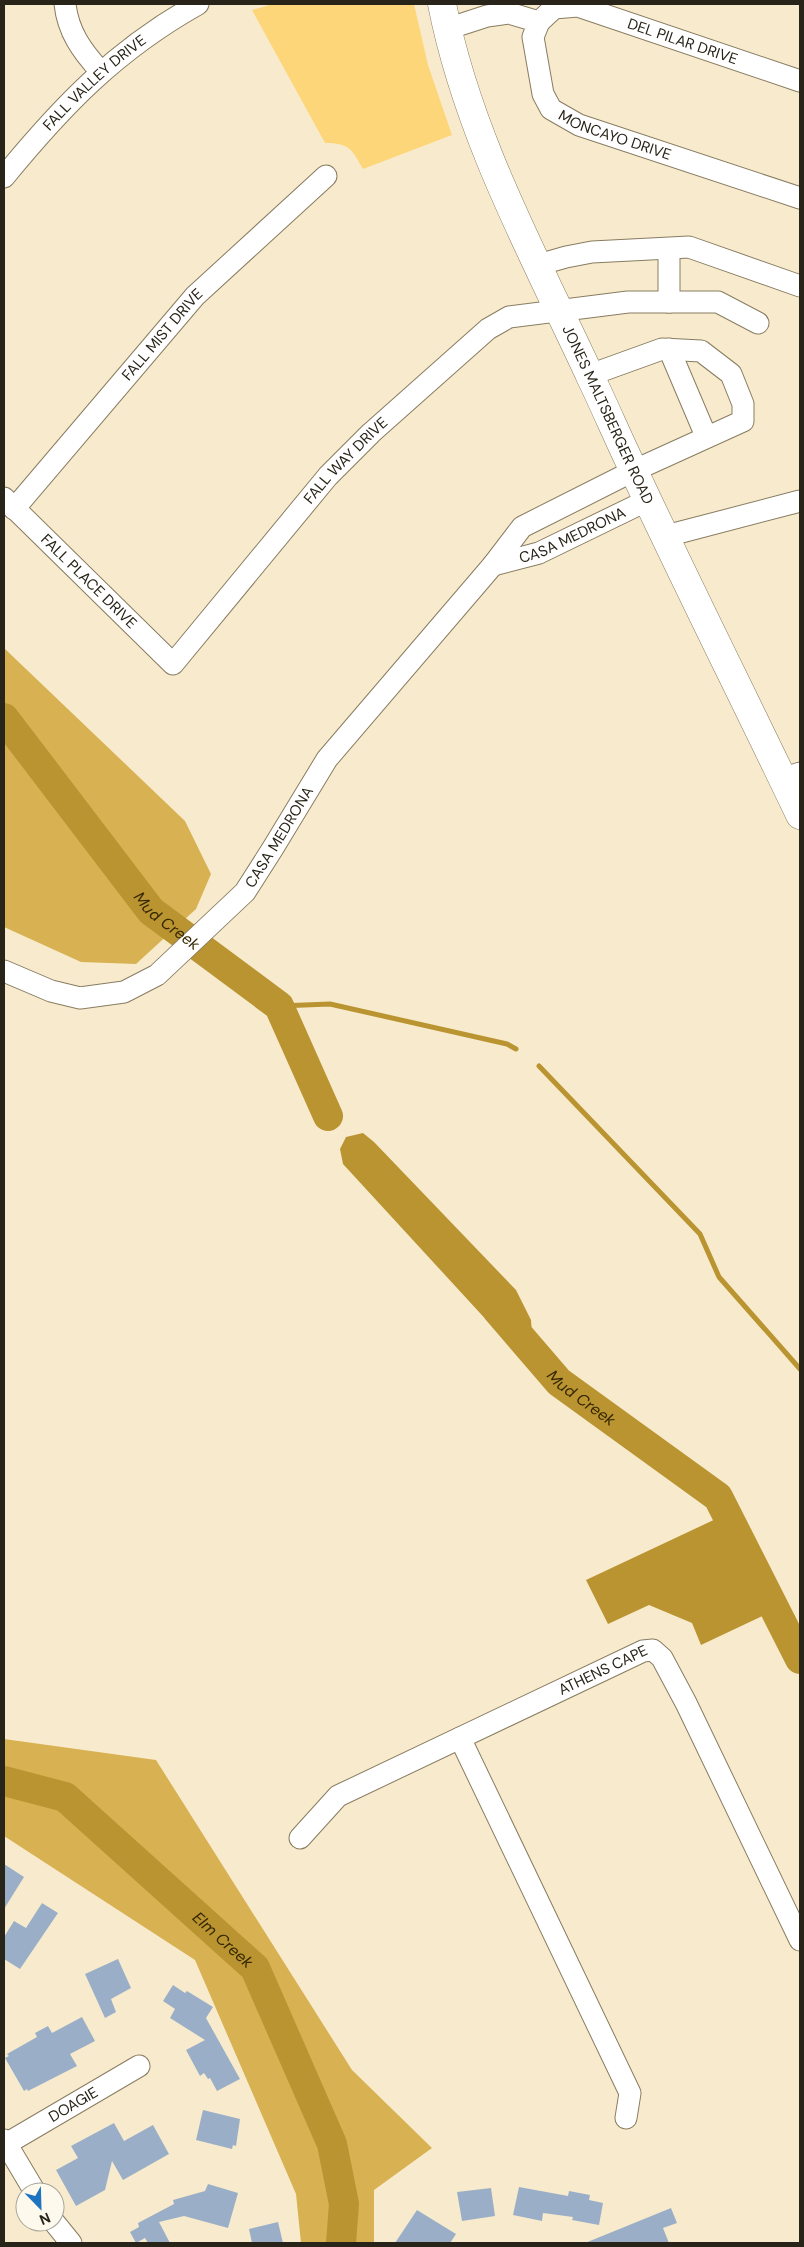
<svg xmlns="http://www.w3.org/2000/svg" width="804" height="2247" font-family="'DM Sans',sans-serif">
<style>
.green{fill:#fdd67a}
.forest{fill:#d8b152}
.water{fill:#b99430}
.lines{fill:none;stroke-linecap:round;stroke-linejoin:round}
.stream{stroke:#b99430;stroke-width:5}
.river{stroke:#b99430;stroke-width:30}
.building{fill:#9aafc7}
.minor-casing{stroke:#887c61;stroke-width:23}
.major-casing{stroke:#887c61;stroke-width:29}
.minor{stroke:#fff;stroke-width:21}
.major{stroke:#fff;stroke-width:28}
.labels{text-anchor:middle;stroke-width:5;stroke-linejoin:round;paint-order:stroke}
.street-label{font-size:15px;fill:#282419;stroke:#fef9ed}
.water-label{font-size:16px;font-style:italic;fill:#362700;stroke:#fef9ed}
</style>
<rect width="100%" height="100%" fill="#f8ebcd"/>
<path class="green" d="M273,4H414L428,65L452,135L363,169C352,149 349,143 325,143L252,10Z"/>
<path class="forest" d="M4,648L185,821L211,874L196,909L136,964L81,962L4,927Z
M4,1739L156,1760L352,2070L432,2148L374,2190V2243H301L296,2194L195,1960L4,1836Z"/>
<path class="water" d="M363,1133L374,1142L516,1290L531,1320L532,1335L519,1346L502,1337L343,1164L340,1149L346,1137Z
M720,1517L769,1613L701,1645L692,1623L649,1605L608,1624L586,1580Z"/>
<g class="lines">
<path class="stream" d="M279,1006L330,1004L507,1044L516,1049
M539,1066L700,1234L719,1277L800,1369"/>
<g class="river">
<path id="s1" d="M4,718L151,911L279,1006L328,1116"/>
<path id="s2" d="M498,1311L559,1382L718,1497L800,1659"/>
<path id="s3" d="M4,1781L65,1797L255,1968L332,2144L344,2204L341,2243"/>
</g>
</g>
<path class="building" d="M4,1864L24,1877L4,1909Z
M42,1903L58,1913L20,1969L4,1959V1937L14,1921L26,1928Z
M118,1959L131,1988L111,1999L116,2012L105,2018L85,1974Z
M173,1985L185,1993L187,1991L213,2007L206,2018L240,2079L217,2091L210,2078L208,2079L204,2073L200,2076L186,2050L205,2040L170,2018L175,2009L163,2001Z
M82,2017L95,2041L70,2054L77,2066L28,2091L27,2089L24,2091L5,2058L9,2056L7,2054L37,2037L35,2033L48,2026L52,2033Z
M203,2110L240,2119L236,2146L233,2145L232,2149L196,2140Z
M114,2123L124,2141L153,2125L169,2154L123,2180L112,2161L105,2190L76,2206L56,2170L78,2158L71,2146Z
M208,2184L238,2193L228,2228L184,2216L159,2222L170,2243H148L145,2238L136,2243L130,2232L139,2227L138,2223L174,2204L173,2200L205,2191Z
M519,2187L568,2196L569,2191L590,2195L589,2200L603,2203L599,2225L572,2220L573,2217L543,2213L542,2221L513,2215Z
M491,2188L495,2216L462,2221L457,2192Z
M671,2208L677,2223L663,2228L669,2243H585Z
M417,2210L456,2234L450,2243H395Z
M278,2222L283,2243H252L249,2229Z"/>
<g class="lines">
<g class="minor-casing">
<g id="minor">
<path d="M65,4C68,32 82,51 101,72"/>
<path id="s4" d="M539,22L554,8L578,6L800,81"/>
<path id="s5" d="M447,29L487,16L509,13L539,22L533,37L543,94L551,109L579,125L800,198"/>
<path id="s6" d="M4,177C63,105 116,50 198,4"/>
<path d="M669,249V302"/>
<path d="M538,265L566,257L592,252L689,247L800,286"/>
<path d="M669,349L706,436"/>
<path id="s7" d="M4,498L173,664L328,476L371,433L488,329L509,317L628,302H718L758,323"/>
<path id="s8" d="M14,509L195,296L326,176"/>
<path d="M666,536L800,501"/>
<path id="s9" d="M493,565L539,553L648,500"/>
<path d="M783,779L800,773"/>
<path id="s10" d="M4,971L51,991L80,998L124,992L157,975L245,892L273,848L327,759L493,565L522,527L633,471L743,421V404L731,374L701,351L662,349L590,375"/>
<path d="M460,1738L630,2093L626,2118"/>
<path id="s11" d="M300,1838L338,1796L643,1651L653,1650L662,1658L686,1703L800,1940"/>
<path d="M4,2140L35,2192"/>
<path id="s12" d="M6,2144L139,2066"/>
<path d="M54,2222L71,2243"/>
</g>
</g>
<g class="major-casing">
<g id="major">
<path id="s13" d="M442,4C468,136 534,255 590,376C605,407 618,438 633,469C687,585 745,700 800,815"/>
</g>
</g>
<use href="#minor" class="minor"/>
<use href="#major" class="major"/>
</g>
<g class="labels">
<g class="street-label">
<text dy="5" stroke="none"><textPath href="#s4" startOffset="155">DEL PILAR DRIVE</textPath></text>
<text dy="5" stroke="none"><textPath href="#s6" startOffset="131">FALL VALLEY DRIVE</textPath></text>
<text dy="5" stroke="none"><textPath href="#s5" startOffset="256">MONCAYO DRIVE</textPath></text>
<text dy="5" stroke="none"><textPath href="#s8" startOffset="229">FALL MIST DRIVE</textPath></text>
<text dy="5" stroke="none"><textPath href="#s13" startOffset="444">JONES MALTSBERGER ROAD</textPath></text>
<text dy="5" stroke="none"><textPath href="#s7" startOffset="504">FALL WAY DRIVE</textPath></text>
<text dy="5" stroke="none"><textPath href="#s9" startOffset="85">CASA MEDRONA</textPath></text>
<text dy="5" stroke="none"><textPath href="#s7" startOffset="119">FALL PLACE DRIVE</textPath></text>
<text dy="5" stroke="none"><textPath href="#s10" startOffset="348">CASA MEDRONA</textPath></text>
<text dy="5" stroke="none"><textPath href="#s11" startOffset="350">ATHENS CAPE</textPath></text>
<text dy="5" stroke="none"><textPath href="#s12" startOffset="78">DOAGIE</textPath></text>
</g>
<g class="water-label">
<text dy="6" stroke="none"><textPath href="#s1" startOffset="261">Mud Creek</textPath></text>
<text dy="6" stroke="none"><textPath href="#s2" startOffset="121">Mud Creek</textPath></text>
<text dy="6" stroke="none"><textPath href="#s3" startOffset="276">Elm Creek</textPath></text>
</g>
</g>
<rect width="804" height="2247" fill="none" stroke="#282419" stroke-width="10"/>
<g transform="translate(40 2207) rotate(157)"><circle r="24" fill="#fef9ed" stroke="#a8a498"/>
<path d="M0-4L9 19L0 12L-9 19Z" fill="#1f74c2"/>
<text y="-8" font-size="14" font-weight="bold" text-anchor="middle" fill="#282419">N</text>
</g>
</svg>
